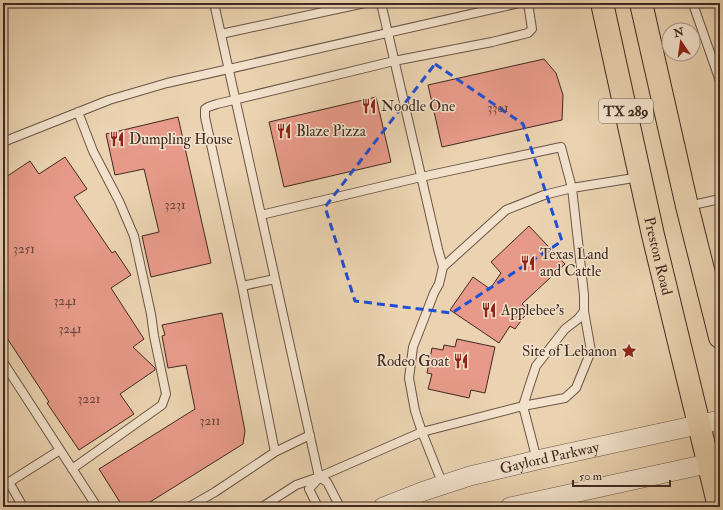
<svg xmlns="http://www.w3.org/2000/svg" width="723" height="510" font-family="'IM FELL Double Pica',serif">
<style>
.building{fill:#e79a89;stroke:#3f2921}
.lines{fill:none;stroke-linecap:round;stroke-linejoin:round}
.service-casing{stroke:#6a5445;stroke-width:10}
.tertiary-casing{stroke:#6a5445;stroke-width:20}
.primary-casing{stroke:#3f2921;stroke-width:24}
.service{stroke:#f2e2cc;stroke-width:8}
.tertiary{stroke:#f2e2cc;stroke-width:19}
.primary{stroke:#ebd3b1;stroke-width:22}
.marked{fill:none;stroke:#1d4ed8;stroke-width:3;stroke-dasharray:8 5;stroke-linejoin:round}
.labels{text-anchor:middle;stroke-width:3;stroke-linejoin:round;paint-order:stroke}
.number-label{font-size:13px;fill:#69453b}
.shield{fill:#f2e2cc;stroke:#756054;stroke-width:1}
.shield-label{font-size:14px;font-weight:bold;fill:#3f2921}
.poi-label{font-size:15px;fill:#3f2921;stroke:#f2e2cc;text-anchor:start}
.street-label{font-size:15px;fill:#3f2921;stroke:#f2e2cc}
</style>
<rect width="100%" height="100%" fill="#ebd3b1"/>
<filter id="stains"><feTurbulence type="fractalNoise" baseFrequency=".005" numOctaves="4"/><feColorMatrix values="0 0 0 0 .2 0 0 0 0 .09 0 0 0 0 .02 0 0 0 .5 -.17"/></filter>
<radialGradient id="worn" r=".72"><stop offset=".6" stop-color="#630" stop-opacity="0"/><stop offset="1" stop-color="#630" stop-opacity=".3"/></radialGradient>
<path class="building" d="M544,59L556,73L563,95L562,120L442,147L428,85Z
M376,97L391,162L284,187L269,122Z
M178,117L211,263L151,277L142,236L159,232L144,169L115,175L106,134Z
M65,157L87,189L74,197L112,253L115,251L131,275L111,288L144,339L133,347L155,368V370L120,394L134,414L79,450L47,403L49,402L3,332V179L30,161L39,174Z
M529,226L565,264L522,304L529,310L515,329L510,326L499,343L450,310L473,277L490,289L501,273L491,262Z
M222,313L245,431L243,444L142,507H123L99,469L195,409L186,365L168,368L162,336L165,335L162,325Z
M457,339L495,347L485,393L471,390L469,398L428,389L432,374L427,373L432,348L443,350L444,345L455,347Z"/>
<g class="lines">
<g class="service-casing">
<path id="service" d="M214,3L319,477L327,482L340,507
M381,3L438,249L443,267L439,284L434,293L413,347L409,378L415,411L422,432L443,485
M695,3L693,4L720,81
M221,34L365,3
M3,142L109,100L167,83L519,3
M688,206L720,199
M261,215L421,177L561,147L572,188L544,195L506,210L443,267
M242,286L275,279
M3,362L97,507
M275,452L310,435
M537,460L523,406L530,384L536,366L565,329L578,319L584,311V295L572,188L640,177
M72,469L162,405L166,394L154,336L151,314L134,236L119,201L93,151L78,112
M9,482L23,507
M3,486L60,450
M189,507L215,492L275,452L242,286L205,117V109L208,107L217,104L394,61L492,42L528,33L532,29L528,3
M262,507L296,485L319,477L422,432L523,406L565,398L576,388L591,351L584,311
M318,507L309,489L319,478"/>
</g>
<g class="tertiary-casing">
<g id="tertiary">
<path id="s1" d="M383,507L424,491L470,476L537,460L720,420"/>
<path d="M510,507L720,461"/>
</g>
</g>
<g class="primary-casing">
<g id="primary">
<path id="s2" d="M602,3L653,235L719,507"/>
<path d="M641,3L687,206L720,337"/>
</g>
</g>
<use href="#service" class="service"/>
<use href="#tertiary" class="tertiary"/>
<use href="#primary" class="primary"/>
</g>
<path class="marked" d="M435,64L523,124L562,241L452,313L355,301L325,207Z"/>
<defs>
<g id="restaurant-bare" transform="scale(1.2)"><path d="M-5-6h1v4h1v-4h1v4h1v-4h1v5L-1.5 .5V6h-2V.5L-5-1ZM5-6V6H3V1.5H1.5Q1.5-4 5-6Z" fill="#8f2418" stroke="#f2e2cc" stroke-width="2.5" paint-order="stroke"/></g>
<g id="sight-bare" transform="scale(1.2)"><path d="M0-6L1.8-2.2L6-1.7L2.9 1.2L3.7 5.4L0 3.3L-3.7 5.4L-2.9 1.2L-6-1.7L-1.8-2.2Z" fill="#8f2418" stroke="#f2e2cc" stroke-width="2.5" paint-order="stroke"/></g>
</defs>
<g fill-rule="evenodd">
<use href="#restaurant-bare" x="369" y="106"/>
<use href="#restaurant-bare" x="284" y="131"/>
<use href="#restaurant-bare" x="117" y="139"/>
<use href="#restaurant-bare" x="528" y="263"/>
<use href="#restaurant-bare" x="489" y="310"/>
<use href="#sight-bare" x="629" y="351"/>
<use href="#restaurant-bare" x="461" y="361"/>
</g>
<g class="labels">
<g class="number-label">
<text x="498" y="112">3301</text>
<text x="175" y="209">3231</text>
<text x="24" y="253">3251</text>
<text x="65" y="305">3241</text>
<text x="70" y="333">3241</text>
<text x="89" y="403">3221</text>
<text x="210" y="425">3211</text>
</g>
<rect class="shield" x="599" y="99" width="54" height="24" rx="3"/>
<g class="shield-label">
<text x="626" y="116">TX 289</text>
</g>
<g class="poi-label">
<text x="381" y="111">Noodle One</text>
<text x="296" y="136">Blaze Pizza</text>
<text x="129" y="144">Dumpling House</text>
<text x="540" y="259">Texas Land<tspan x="540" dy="17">and Cattle</tspan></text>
<text x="501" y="315">Applebee's</text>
<text x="617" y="356" text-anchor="end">Site of Lebanon</text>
<text x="449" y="366" text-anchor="end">Rodeo Goat</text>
</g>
<g class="street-label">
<text dy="5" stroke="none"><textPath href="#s2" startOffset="259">Preston Road</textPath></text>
<text dy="5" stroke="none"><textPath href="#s1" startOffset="174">Gaylord Parkway</textPath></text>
</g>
</g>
<rect width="723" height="510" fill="none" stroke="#ebd3b1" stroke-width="16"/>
<rect x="4" y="4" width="715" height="502" fill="none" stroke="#3f2921" stroke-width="2"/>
<rect x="8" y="8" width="707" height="494" fill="none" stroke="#3f2921"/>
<g transform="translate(681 42) rotate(347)"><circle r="19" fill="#f2e2cc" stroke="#aa9888"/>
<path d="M0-3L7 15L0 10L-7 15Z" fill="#8f2418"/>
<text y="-6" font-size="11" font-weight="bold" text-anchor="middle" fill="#3f2921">N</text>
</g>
<path d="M573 480v6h97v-6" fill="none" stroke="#3f2921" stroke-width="2"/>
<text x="579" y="480" font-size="12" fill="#3f2921" stroke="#f2e2cc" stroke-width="3" paint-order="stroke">50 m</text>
<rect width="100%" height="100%" filter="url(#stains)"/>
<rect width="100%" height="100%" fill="url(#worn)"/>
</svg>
